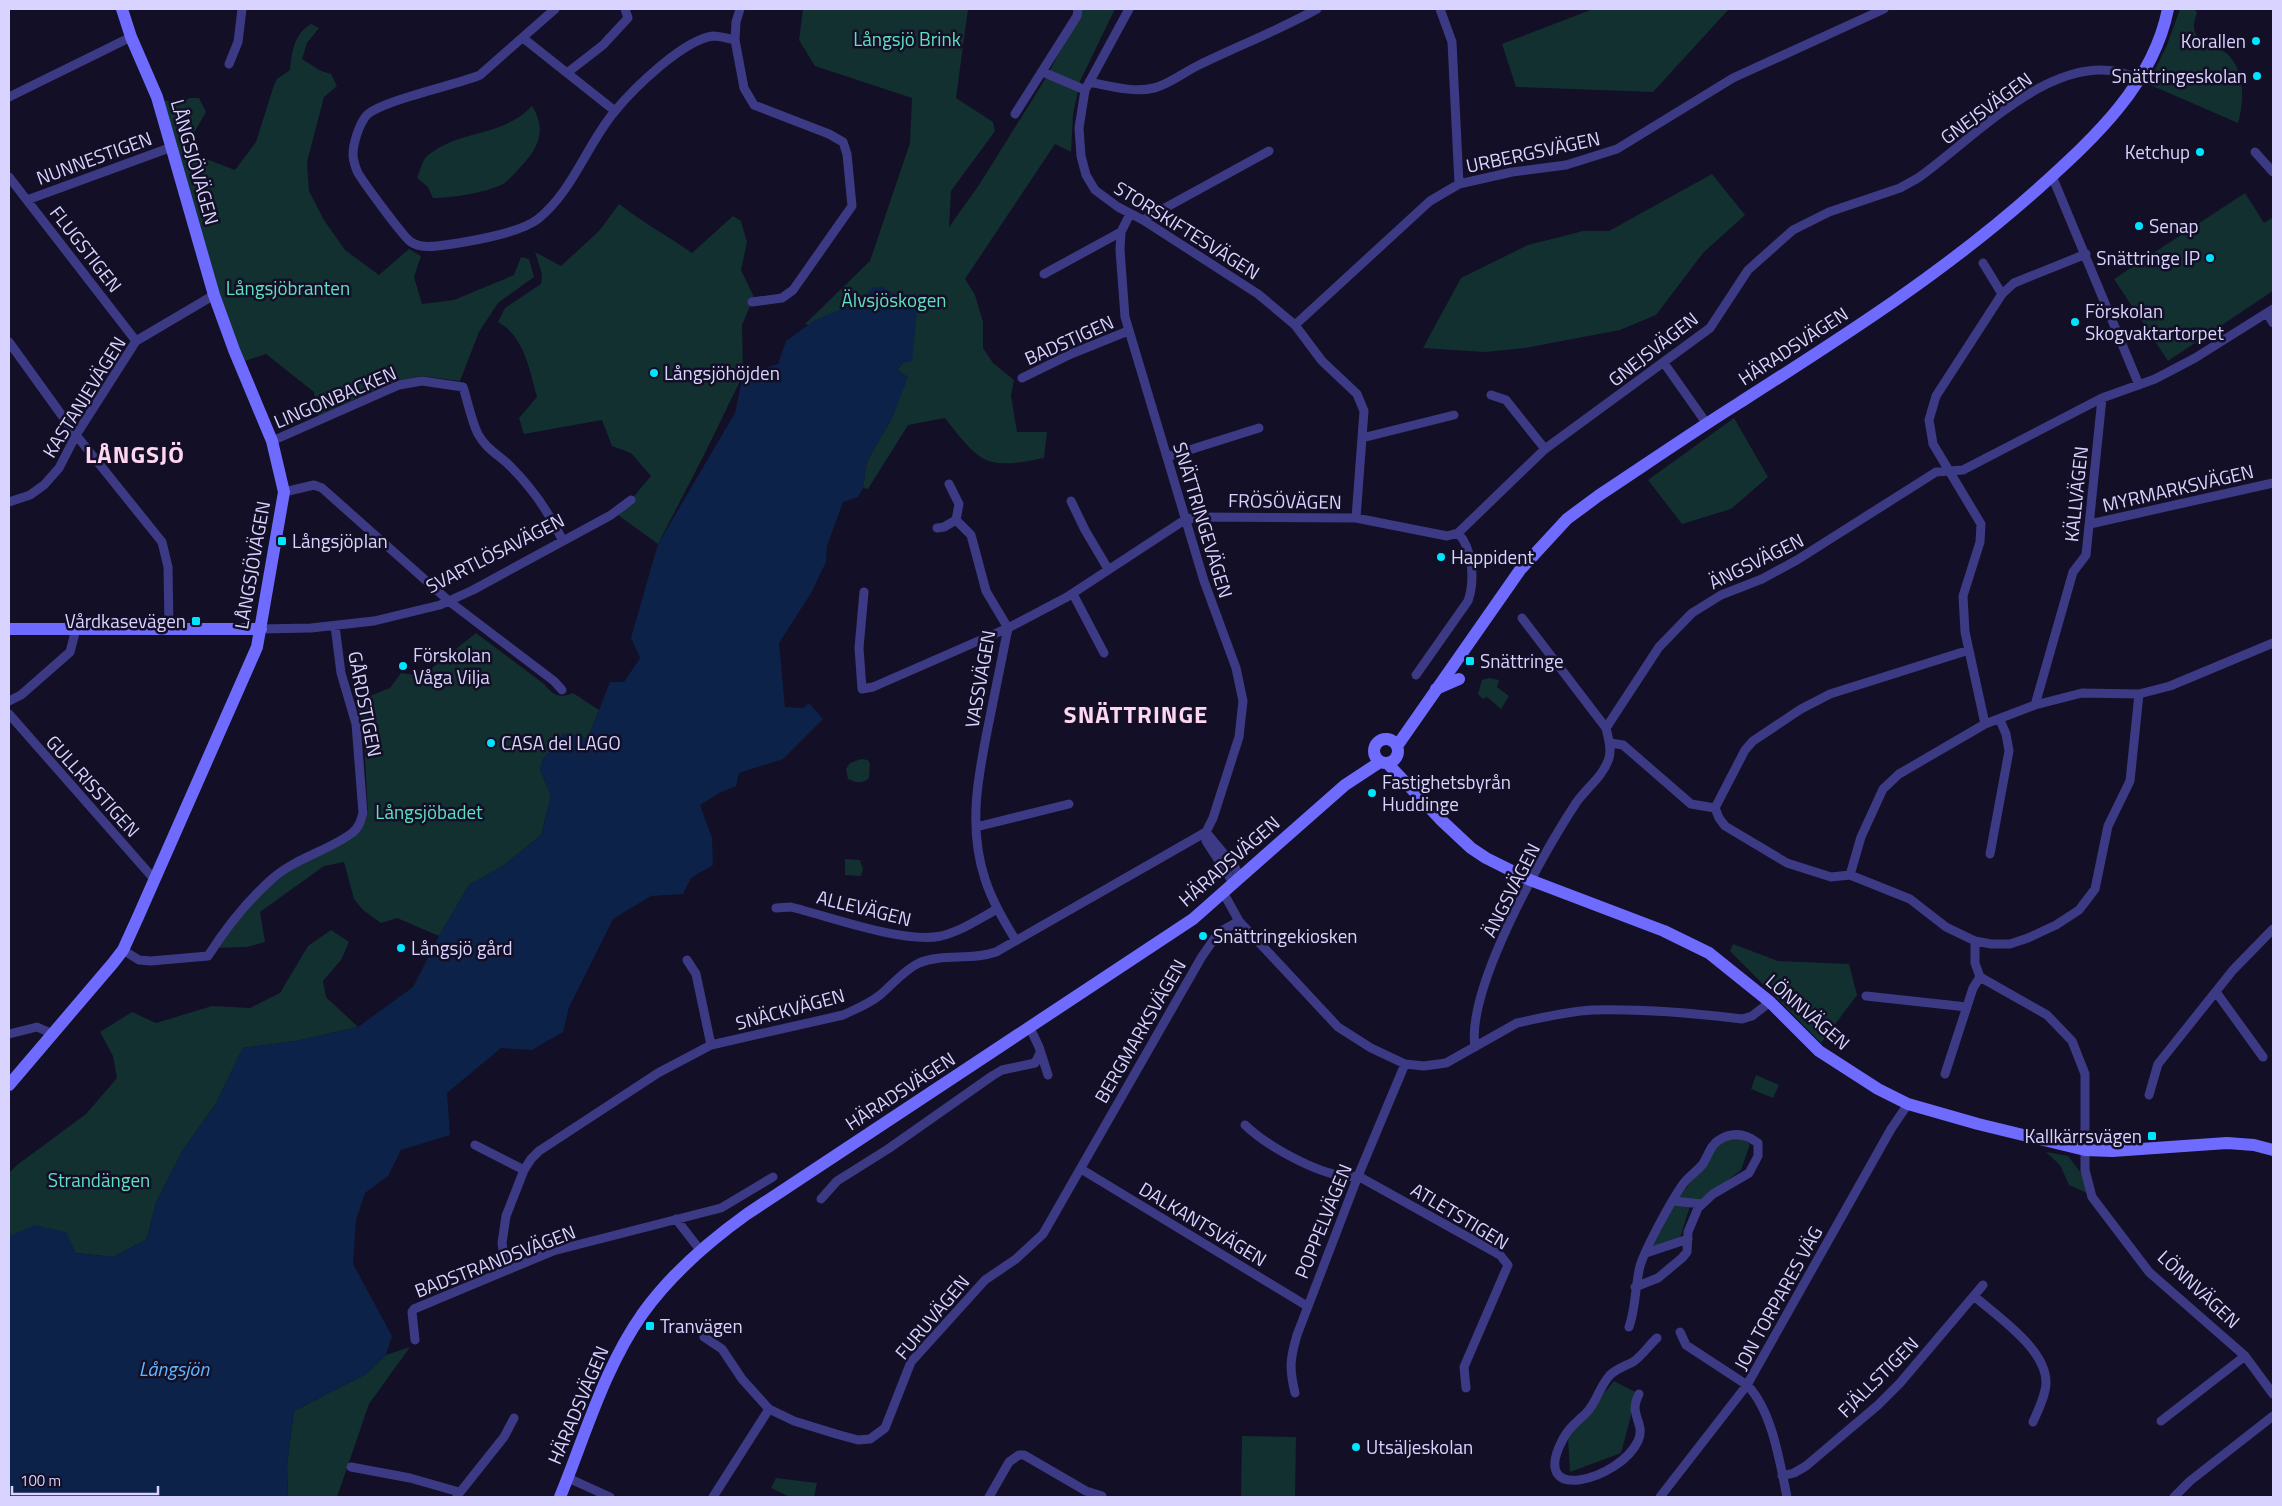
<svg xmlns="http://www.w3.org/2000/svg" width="2282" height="1506" font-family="'Titillium Web',sans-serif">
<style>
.green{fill:#12302f}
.water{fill:#0c2248}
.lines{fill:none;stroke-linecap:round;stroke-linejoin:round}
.street{stroke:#3d3a85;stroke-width:9}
.secondary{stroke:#6f6bff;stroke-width:12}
.poi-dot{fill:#00e5ff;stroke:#130f26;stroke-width:2}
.labels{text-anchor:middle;stroke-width:5;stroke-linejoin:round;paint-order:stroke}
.park-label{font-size:19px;fill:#5fe0c0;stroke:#130f26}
.poi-label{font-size:19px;fill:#d9d4ff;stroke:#130f26;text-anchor:start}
.street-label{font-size:19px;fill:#d9d4ff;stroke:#130f26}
.water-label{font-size:20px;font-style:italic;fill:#62b6ff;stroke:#130f26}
.district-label{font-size:24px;font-weight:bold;letter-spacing:1px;fill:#ffd6f0;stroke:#130f26}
</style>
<rect width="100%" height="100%" fill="#130f26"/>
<path class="green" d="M803,9H968L956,98L993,122L995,131L951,191L949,227L979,185L1044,81L1079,17L1080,9H1115L1080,81L1073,115L1071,152L1055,144L965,279L975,295L983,322V348L993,363L1014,380L1011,396L1017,432H1047L1044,458C985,470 981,464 945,418L908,425L868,489L863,488L867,461L892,418L907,377L897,370L903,363L870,339L805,324L870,261L910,143L912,98L815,66L799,40Z
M1593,9H1729L1653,92L1516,87L1502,44Z
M2180,9H2195L2197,13C2185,43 2211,41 2226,53C2246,70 2244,102 2238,123L2148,84L2167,45Z
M311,24L319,28L307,43L302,59L321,71L331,74L337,86L324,97L307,162L309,191L324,220L345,250L379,275L409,249L421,256L414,277L422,304L454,300L514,275L521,257L529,259L534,277L498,303L479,332L460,381L422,376L396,381L318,416L314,392L266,354L245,361L217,295L161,100L182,103L189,98H199L206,112L192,136L201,157L235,170L256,142L274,85L277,79L290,70C292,51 294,34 311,24Z
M532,106C549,133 536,152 515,173C511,177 506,183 501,185C483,193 452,198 433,198L428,187L417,178C420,172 422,161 426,157C457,129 502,138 532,106Z
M1712,174L1745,215L1703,253L1656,315L1620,330L1525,348L1485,352L1423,348L1461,278L1528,245L1583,231H1609Z
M2245,193L2264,223L2273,217V291L2168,361L2114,279Z
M619,204C642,222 668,236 692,253L733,216L741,221L747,242L741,270L754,297L742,325L743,375L704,455L658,544L618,515L651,476L631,453L612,446L602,420L524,434L519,418L537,397C530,371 524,336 498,322L505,308L541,284L542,274L535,252L561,266L599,231Z
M1734,418L1768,477L1731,509L1682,524L1648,480Z
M476,633L544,684C553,695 559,699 573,693L599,710L588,738L540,769L551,796L541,835L503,866L469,885L439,936L397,918L381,923L363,910L354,899L344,862L324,866L260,912L265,942L247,947L213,948L273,878L354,837L366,820L368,812L363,723L355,702L390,688L401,673L422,676Z
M1489,678L1499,680L1497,687L1509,696L1501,709L1487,697L1483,699L1478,694L1482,680Z
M861,759L868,760L870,764L869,778C863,784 856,783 848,779L846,769L850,763Z
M845,859L860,860L863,869L861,876L845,875Z
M331,930L349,942L341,960L323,981L326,997L358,1027L296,1041L243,1048L215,1105L183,1150L156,1202L147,1239L113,1257L76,1253L9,1236V1173L17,1165L86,1114L117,1078L113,1056L100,1032L132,1012L156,1023L212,1006L250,1008L280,993L308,946Z
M1733,944L1778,961L1849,964L1857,995L1821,1043L1730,951Z
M1756,1075L1779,1085L1773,1098L1751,1089Z
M1740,1137L1750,1144L1741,1170L1699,1202L1678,1199L1722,1141Z
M2046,1152L2068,1156L2084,1177L2089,1194L2069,1185L2060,1165Z
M1673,1206H1690L1680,1238L1653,1247Z
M410,1347L369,1404L337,1497H288L287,1465L294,1411L366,1374L386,1355Z
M1614,1381L1637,1393L1621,1453L1570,1472L1568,1437Z
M1242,1436L1296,1437L1295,1497H1241Z
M776,1478L817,1483L814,1497H790L771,1488Z"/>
<path class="water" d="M874,287H884C892,296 906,297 916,293L917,312L912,361L903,363L897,370L908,377L892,418L867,461L863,488L858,497L843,502L827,546L826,562L811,593L779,643L785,707L803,708L809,703L823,719L783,759L739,773L736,786L719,793L700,805L712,838L713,865L691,878L683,894L651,896L613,919L569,1007L563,1032L532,1050L501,1048L447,1093L450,1135L401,1150L388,1176L365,1193L356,1220L353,1264L392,1336L386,1355L366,1374L294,1411L287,1465L288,1497H9V1236L35,1225L66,1232L76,1253L113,1257L147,1239L156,1202L183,1150L215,1105L243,1048L296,1041L358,1027L413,987L439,936L469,885L503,866L541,835L551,796L540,769L542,760L563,733L588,738L610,682H624L640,658L631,638L658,544L735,413L743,375L778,364L786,341L815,320L858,302Z"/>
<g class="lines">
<path class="street" d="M555,9L480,75C457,85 378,101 366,116C359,125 353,143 353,155C353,160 356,169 358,173C364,183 404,238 411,242C418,247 428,247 437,246C462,243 519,234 538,219C573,191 587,144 615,111C634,88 683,40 713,36C720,36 729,39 735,40
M740,9L736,22L735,40L744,88L754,105L829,134L843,142L847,154L852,206L793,290L782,298L752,302
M1129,9L1085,90L1079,128L1081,156L1086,175L1095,190L1118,207L1143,220L1258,294L1295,325L1322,361L1357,394L1364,411L1356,518
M1440,9L1452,42L1459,184
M523,38L615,111
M229,64L238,42L242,9
M1043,72L1085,90
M567,73L603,45L628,18L625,9
M1089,82C1110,86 1133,93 1154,88C1170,84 1184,72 1199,65C1238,46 1279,30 1317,9
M9,97L131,37
M1015,114L1077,16L1078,9
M2255,152L2273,172
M2052,176L2139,385
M9,177L136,341
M27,200L172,147
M1130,214L1121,232L1120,250L1125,317L1204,581L1236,668L1243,701L1239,737L1213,818L1206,832V841L1234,884
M1143,220L1269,151
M1983,263L2002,294
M1044,274L1121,232
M2267,313L2273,323
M1295,325L1430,201L1459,184L1512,172L1566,165L1617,149L1733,78L1884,9
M9,342L76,435L162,542L168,567L169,627
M1664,363L1707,424
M1022,378L1071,354L1128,331
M1491,395L1506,400L1545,449
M1362,438L1454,415
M272,441L399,385L422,381L463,387C468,402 471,420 478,434C486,449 499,455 510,466C532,488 550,514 563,541
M1167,457L1259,428
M949,484L959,504L956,520L971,535L986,591L1008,628C1002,658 996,688 990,717C979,771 967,825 985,879C992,901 1004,921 1016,941
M284,492L314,485L322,488L450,602L554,681L562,690
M1071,501L1085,530L1108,569
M9,502L30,495L44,485L59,468L76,435L136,341L214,295
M2090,524L2273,483
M937,528L944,527L956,520
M864,592L859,648L862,689L873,687L1008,628L1067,597L1186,519L1203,517L1356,518L1447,536L1458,533L1545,449L1710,328L1748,270L1793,230L1829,212L1900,188L1918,178C1975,138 2064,38 2140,80
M1073,594L1104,653
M1522,618L1606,728
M261,629L311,628L374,621L440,605L473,590L611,515L631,500
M1416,675L1468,601C1475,581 1473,549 1458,533
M9,701L21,695L70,652L76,629
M2035,705L2073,572L2086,555L2102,398
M9,714L154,879
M1985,724L1965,632L1963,596L1980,542L1981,524L1933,444L1929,420L1936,396L2002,294L2014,283L2086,254
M1610,743L1623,745L1691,804L1715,808L1719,818L1725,826L1787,863L1831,877L1850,875L1910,899L1946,927L1975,941L1991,944H2010L2028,938L2056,925L2079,910L2095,889L2108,826L2130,781L2139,694
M1715,808L1745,750L1753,741L1801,709L1830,694L1969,650
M976,827L1069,804
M1206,832L1235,867L1240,879
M1990,854L2009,751L2006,734L2000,720
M1850,875L1861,837L1883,789L1899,774L1985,724L2035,705L2082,693L2139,694L2170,686L2273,643
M1224,894L1239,921L1338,1027L1371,1048L1405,1064L1424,1066L1446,1063L1517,1023C1541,1018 1568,1011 1593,1010C1643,1009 1693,1013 1742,1019L1752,1016L1770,1002
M776,908L791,907C831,917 904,944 941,936C961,931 979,919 997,909
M1975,941V963L1980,977L2047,1015L2072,1041L2085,1074V1170L2092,1197L2149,1272L2245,1356L2273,1394
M123,950L139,960L151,961L208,956C226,928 247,901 272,879C295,858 328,851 352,833C359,828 361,820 363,813L356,724L341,673L335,626
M687,960L696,974L711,1045
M2216,992L2263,1057
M1866,996L1967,1007
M1030,1028L1039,1047L1048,1075
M9,1034L37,1027L53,1034
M1475,1047C1466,989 1543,853 1576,803C1587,787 1603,777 1609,758C1612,749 1608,737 1606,728L1659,647L1692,613L1721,595L1762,579L1797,560L1936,472L1963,470L2102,398L2155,379L2195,358L2273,309
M1945,1074L1973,988L1980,977
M2149,1095L2158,1064L2233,970L2273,929
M1245,1125C1267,1146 1327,1181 1358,1176L1500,1255L1508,1265L1464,1367L1466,1388
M475,1145L524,1170
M1081,1169L1307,1306
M821,1199L837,1181L888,1149L992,1076L1002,1070L1035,1063L1040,1053
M1673,1201L1702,1204
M676,1219L700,1250
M1646,1253L1688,1239
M506,1270L502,1243L506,1216L524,1170L531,1159L539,1151L658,1073L711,1045L843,1015C856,1009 869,1004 880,995C893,984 904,970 919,963C943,953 971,961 996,952L1206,832
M1974,1296C1997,1316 2046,1349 2046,1382C2046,1395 2038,1410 2033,1422
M1629,1327C1636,1308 1635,1286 1640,1266C1646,1247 1671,1201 1683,1184C1688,1177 1696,1172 1702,1165C1708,1157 1710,1145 1719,1140C1733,1131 1746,1134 1758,1143V1156L1749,1173L1713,1194L1698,1208L1688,1232L1687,1252L1682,1258L1658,1278L1635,1287
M1680,1332L1686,1345L1747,1385C1772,1410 1780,1463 1787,1497
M704,1337L722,1349L742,1379L769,1409
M415,1340L412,1312L414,1309L553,1251L721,1208L773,1177
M1295,1393C1289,1368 1290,1359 1297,1335L1358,1176L1405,1064
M1639,1394C1637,1398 1635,1404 1635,1408C1636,1421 1644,1428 1638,1441C1620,1480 1527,1506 1563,1439C1569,1426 1580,1420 1588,1411C1597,1400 1600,1386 1610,1375C1616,1369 1625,1366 1633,1362C1642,1356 1649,1345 1657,1338
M2161,1421L2245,1356
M351,1467L410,1478L459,1492
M1782,1476L1794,1473L1806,1466L1878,1405L1900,1383L1983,1285
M568,1478L610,1497
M457,1496L504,1437L514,1418
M713,1497L769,1409L794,1421L836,1434L858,1440L870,1439L885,1428L911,1362L985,1280L1016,1259L1043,1234L1201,958L1218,933L1239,921
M989,1497L1009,1462L1019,1455H1024L1086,1491L1102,1496
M1660,1497L1747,1385L1891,1129L1908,1104
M2174,1497L2190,1481L2273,1416"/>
<path class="secondary" d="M9,629H261
M1436,689L1459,679
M1374 751a12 12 0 1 1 24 0a12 12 0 1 1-24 0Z
M1397,746L1520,570L1567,519L1598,496C1645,465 1691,433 1739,403C1844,336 1948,270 2041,186C2095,137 2153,84 2168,9
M1387,763L1440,819L1471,848L1486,858L1530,880L1664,931L1709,953L1770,1002L1819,1051L1878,1089L1908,1104L1978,1124L2085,1150L2112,1151L2227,1143L2254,1145L2273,1150
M9,1085L113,963L123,950L138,917L257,647L284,492L272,441L234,350L214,295L157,97L131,37L122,9
M560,1497C585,1436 604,1368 643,1313C671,1274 708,1242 747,1214L1193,919L1345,785L1380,762"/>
</g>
<g class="poi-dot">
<circle cx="2256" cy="41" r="5"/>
<circle cx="2257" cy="76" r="5"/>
<circle cx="2200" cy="152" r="5"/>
<circle cx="2139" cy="226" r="5"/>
<circle cx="2210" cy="258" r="5"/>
<circle cx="2075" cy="322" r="5"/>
<circle cx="654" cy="373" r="5"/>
<rect x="277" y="536" width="10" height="10" rx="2.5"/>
<circle cx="1441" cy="557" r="5"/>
<rect x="191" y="616" width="10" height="10" rx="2.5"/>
<rect x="1465" y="656" width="10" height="10" rx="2.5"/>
<circle cx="403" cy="666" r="5"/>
<circle cx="491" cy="743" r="5"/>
<circle cx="1372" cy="793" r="5"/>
<circle cx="1203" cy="936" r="5"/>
<circle cx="401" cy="948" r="5"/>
<rect x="2147" y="1131" width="10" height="10" rx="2.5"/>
<rect x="645" y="1321" width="10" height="10" rx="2.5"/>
<circle cx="1356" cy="1447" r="5"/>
</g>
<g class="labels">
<g class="park-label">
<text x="907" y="46">Långsjö Brink</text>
<text x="288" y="295">Långsjöbranten</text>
<text x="894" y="307">Älvsjöskogen</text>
<text x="429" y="819">Långsjöbadet</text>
<text x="99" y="1187">Strandängen</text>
</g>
<g class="poi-label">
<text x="2246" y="48" text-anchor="end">Korallen</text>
<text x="2247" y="83" text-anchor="end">Snättringeskolan</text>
<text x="2190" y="159" text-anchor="end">Ketchup</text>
<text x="2149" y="233">Senap</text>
<text x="2200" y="265" text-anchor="end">Snättringe IP</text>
<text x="2085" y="318">Förskolan<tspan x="2085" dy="22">Skogvaktartorpet</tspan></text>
<text x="664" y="380">Långsjöhöjden</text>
<text x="292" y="548">Långsjöplan</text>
<text x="1451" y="564">Happident</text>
<text x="186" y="628" text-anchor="end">Vårdkasevägen</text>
<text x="413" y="662">Förskolan<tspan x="413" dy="22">Våga Vilja</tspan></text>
<text x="1480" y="668">Snättringe</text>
<text x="501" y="750">CASA del LAGO</text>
<text x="1382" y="789">Fastighetsbyrån<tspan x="1382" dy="22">Huddinge</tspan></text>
<text x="1213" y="943">Snättringekiosken</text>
<text x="411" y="955">Långsjö gård</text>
<text x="2142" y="1143" text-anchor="end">Kallkärrsvägen</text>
<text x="660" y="1333">Tranvägen</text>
<text x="1366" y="1454">Utsäljeskolan</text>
</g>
<g class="street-label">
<text transform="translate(1986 108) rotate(-36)" y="7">GNEJSVÄGEN</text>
<text transform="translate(1533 152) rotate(-12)" y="7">URBERGSVÄGEN</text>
<text transform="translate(94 158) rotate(-20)" y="7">NUNNESTIGEN</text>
<text transform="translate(195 162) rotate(74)" y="7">LÅNGSJÖVÄGEN</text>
<text transform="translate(1187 230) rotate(32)" y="7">STORSKIFTESVÄGEN</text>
<text transform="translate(86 249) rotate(52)" y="7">FLUGSTIGEN</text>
<text transform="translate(1069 340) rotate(-24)" y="7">BADSTIGEN</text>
<text transform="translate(1793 346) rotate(-33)" y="7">HÄRADSVÄGEN</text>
<text transform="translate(1653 349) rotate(-38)" y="7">GNEJSVÄGEN</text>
<text transform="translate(84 397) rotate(-58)" y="7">KASTANJEVÄGEN</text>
<text transform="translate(335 397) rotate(-23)" y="7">LINGONBACKEN</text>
<text transform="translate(2178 488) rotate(-13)" y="7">MYRMARKSVÄGEN</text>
<text transform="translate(2076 494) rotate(-84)" y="7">KÄLLVÄGEN</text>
<text transform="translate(1285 501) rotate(1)" y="7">FRÖSÖVÄGEN</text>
<text transform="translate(1203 520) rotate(73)" y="7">SNÄTTRINGEVÄGEN</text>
<text transform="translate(495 553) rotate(-27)" y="7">SVARTLÖSAVÄGEN</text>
<text transform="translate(1756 561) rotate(-26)" y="7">ÄNGSVÄGEN</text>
<text transform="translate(252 565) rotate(-80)" y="7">LÅNGSJÖVÄGEN</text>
<text transform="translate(980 679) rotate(-80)" y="7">VASSVÄGEN</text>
<text transform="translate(365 704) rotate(79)" y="7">GÅRDSTIGEN</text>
<text transform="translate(93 786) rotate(48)" y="7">GULLRISSTIGEN</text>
<text transform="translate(1229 861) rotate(-41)" y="7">HÄRADSVÄGEN</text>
<text transform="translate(1511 890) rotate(-63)" y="7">ÄNGSVÄGEN</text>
<text transform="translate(864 908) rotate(14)" y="7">ALLEVÄGEN</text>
<text transform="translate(790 1009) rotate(-15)" y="7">SNÄCKVÄGEN</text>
<text transform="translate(1808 1012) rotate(41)" y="7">LÖNNVÄGEN</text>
<text transform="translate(1140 1031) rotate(-60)" y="7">BERGMARKSVÄGEN</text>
<text transform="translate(900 1091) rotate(-33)" y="7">HÄRADSVÄGEN</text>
<text transform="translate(1460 1216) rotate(31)" y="7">ATLETSTIGEN</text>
<text transform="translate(1323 1221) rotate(-68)" y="7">POPPELVÄGEN</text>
<text transform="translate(1203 1224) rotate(31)" y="7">DALKANTSVÄGEN</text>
<text transform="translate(495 1261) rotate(-21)" y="7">BADSTRANDSVÄGEN</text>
<text transform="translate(2199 1289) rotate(43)" y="7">LÖNNVÄGEN</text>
<text transform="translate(1778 1298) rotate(-61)" y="7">JON TORPARES VÄG</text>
<text transform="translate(932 1317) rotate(-50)" y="7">FURUVÄGEN</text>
<text transform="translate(1878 1377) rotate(-45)" y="7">FJÄLLSTIGEN</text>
<text transform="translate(578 1405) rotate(-67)" y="7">HÄRADSVÄGEN</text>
</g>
<g class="water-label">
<text x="174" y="1376">Långsjön</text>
</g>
<g class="district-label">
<text x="135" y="463">LÅNGSJÖ</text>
<text x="1136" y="723">SNÄTTRINGE</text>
</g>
</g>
<rect width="2282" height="1506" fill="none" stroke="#d9d4ff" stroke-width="20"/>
<path d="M12 1486v8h146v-8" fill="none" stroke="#d9d4ff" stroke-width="2.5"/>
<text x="20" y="1486" font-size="15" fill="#d9d4ff" stroke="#130f26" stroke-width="4" paint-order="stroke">100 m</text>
</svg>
